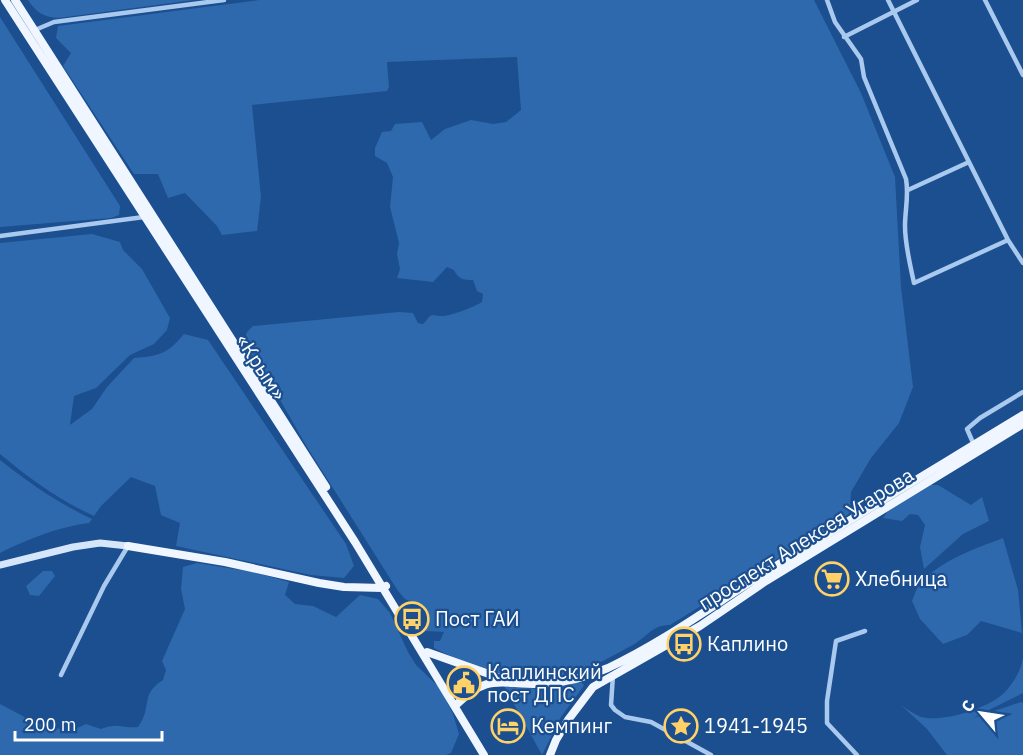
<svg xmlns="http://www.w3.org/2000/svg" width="1023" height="755" font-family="'IBM Plex Sans',sans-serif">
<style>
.green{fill:#2e69ad}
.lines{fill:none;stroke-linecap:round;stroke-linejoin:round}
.minor{stroke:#a9c9ee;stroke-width:4.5}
.secondary{stroke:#d6e6fa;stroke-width:7}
.primary{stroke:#f0f6ff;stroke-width:8}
.labels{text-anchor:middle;stroke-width:4.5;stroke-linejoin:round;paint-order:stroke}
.street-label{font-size:20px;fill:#fff;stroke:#1b4f8f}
.poi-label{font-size:20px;fill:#fff;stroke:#1b4f8f;text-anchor:start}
</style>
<rect width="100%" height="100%" fill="#1b4f8f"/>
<path class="green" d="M28,0H194L58,18C43,17 36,12 28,0Z
M259,0H814L861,93L895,177L901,287L913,387L899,423L871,458L851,492L850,512L845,517L670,625C653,624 645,639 631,646C594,666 550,691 506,678C482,671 457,659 434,648V641H440L444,632L426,631L422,618L425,607L405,599L398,591L307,447L279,398L265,381L249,353L245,339L247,332L253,326L399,312L413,313L418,323L423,324C424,323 429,317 430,316C435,314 434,316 440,316C449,317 474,307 482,302L483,294L477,291L473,280C463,280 458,279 454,270L447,267L433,282L397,278L400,269L397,254L399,243L390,207L393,177L387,163L375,156V148L382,132L391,131L395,124L422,122L431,140L445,129L471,120L493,124L506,122L521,110L517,57L387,62L389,87L387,91L252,105L261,197L257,231L222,235L217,226L185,193L168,198L158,174H134L63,66L71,53L56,38L58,26Z
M0,17L120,206L119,215L111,218L0,227Z
M92,234L120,242L123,250L142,269L170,318L167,330L154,344L130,355L96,388L74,396L70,425L92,409L107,387L134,358C160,356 167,354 184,334L208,340L346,544L354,566L344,578L311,575L176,546L180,523L161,515L155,486L131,477L101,506L94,516C59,500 30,479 0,454V243Z
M0,460C29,483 58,503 92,519L89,523C58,527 28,539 0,553Z
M931,485H938L971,505L982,497L989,521L963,534L924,569L920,547L925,525L918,515L910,514L902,521L883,518L888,511Z
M1003,538L1018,590L1022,633L981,621L967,635L943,644L920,619L912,601C914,596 916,589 920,584C939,561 976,548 1003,538Z
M197,563L253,572L289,582L285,595L295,604L313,606L336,617L360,595L378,599L390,613L408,652L416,665L440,688L453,714L459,734L451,753L446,755H0V704L36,723L60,729L66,733L86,724L101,729C118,722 121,729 138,727C153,707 139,695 163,680L166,670L162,661L185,609L181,589L183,567Z
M43,571H52L55,576L39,596L30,595L26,586Z
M1023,657V693L973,718L1021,702L1023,703V755H947L927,729L901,705C907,709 914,714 921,717C942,723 989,708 1004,693C1013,684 1022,669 1023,657Z
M581,682L584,685L583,687L561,717L542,755L504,686L538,689Z"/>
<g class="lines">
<path class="minor" d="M827,0L835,22L861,59L864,77L906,179C909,195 905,210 905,226C905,245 910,264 914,283L1008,240
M888,0L1008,240L1023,263
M985,0L1023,75
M35,30L54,22L224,0
M844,37L917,0
M908,190L969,162
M0,236L144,217
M974,445L967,429L980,418L1023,392
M61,675L104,586L128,546
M613,675L611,705L615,710L625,717L651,722L711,755
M857,755L827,723V701L836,641L865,631"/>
<path class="secondary" d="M0,565L73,547L100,543L128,546"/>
<path class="primary" d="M5,0L355,542L484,755
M15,0L326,487
M128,546L225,562L319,583L344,587L383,588L386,586
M427,652L503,679
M455,706C489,672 499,685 542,684C564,683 587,677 608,668C663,642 712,606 763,574C849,520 936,468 1023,415
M550,755L556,740L568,720L593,687L700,626L766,581L1023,424"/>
</g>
<defs>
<g id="supermarket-ring" transform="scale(1.725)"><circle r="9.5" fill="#1b4f8f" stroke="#ffd166" stroke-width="1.5"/><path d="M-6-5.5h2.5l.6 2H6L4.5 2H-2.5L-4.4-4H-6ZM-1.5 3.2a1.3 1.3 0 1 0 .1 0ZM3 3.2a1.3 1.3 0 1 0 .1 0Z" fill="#ffd166"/></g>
<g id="bus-ring" transform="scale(1.725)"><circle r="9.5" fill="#1b4f8f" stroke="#ffd166" stroke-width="1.5"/><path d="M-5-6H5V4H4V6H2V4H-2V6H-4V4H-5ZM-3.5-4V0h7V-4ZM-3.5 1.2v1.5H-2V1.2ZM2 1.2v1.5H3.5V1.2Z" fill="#ffd166"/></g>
<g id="civic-ring" transform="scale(1.725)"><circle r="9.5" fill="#1b4f8f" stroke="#ffd166" stroke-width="1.5"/><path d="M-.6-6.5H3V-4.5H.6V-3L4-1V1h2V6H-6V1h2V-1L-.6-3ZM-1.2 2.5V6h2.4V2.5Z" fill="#ffd166"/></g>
<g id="hotel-ring" transform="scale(1.725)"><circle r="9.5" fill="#1b4f8f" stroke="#ffd166" stroke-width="1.5"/><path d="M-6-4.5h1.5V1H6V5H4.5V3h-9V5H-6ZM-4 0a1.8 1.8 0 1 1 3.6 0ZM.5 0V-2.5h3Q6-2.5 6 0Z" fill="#ffd166"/></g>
<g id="sight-ring" transform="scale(1.725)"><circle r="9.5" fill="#1b4f8f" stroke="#ffd166" stroke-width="1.5"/><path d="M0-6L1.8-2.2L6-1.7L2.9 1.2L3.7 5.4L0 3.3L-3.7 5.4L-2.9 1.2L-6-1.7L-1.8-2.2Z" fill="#ffd166"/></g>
</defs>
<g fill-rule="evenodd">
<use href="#supermarket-ring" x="832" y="579"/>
<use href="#bus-ring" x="412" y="619"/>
<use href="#bus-ring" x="684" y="644"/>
<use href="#civic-ring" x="464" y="683"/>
<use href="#hotel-ring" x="508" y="726"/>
<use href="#sight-ring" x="681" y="726"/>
</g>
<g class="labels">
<g class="street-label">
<text transform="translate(261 367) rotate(57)" y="7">«Крым»</text>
<text transform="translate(806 539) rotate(-32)" y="7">проспект Алексея Угарова</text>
</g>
<g class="poi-label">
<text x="855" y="586">Хлебница</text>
<text x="435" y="626">Пост ГАИ</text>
<text x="707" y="651">Каплино</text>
<text x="487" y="679">Каплинский<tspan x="487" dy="23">пост ДПС</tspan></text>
<text x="531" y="733">Кемпинг</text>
<text x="704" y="733">1941-1945</text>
</g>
</g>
<g transform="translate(981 713) rotate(299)" stroke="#1b4f8f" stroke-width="4.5" paint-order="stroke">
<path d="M0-4.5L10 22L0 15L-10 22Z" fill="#ffffff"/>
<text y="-9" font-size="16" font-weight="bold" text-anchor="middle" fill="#ffffff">С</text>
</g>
<path d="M15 731v9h147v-9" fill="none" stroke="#ffffff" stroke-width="3"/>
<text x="24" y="731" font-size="18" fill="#ffffff" stroke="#1b4f8f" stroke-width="4.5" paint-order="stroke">200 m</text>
</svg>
